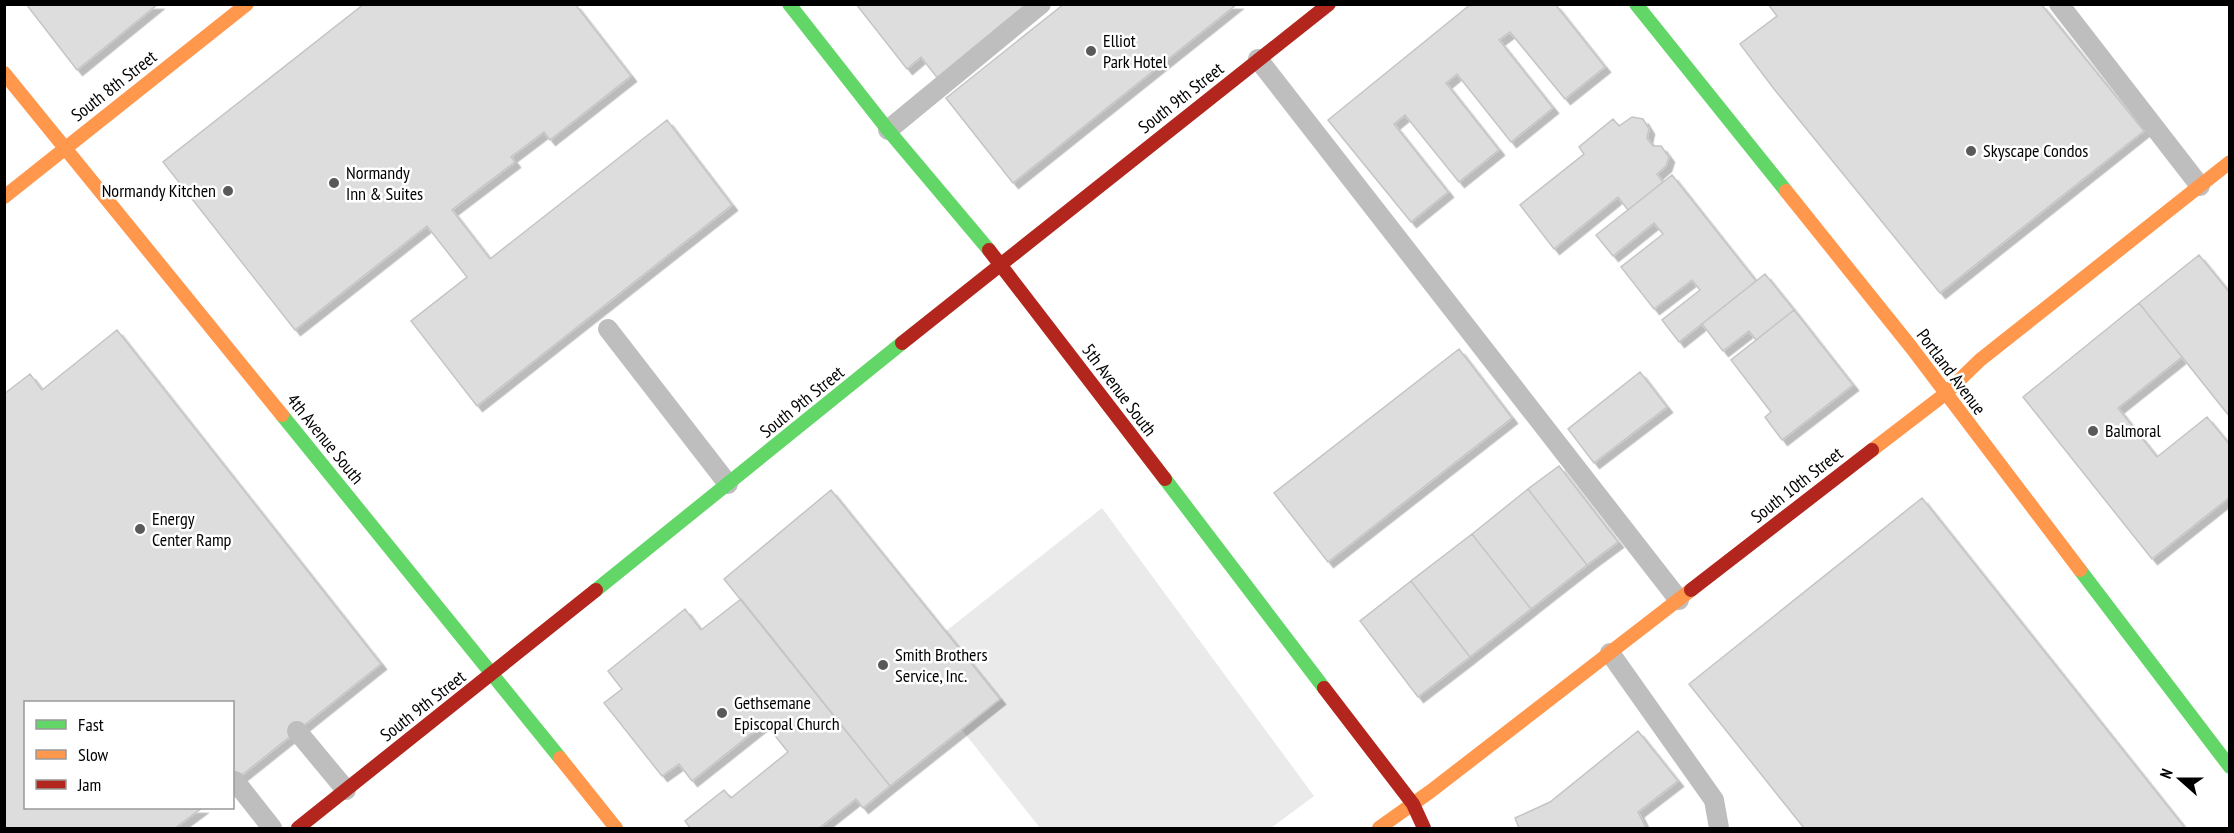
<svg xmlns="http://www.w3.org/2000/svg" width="2234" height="833" font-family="'PT Sans Narrow',sans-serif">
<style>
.green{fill:#eaeaea}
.building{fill:#ddd;stroke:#c5c5c5;stroke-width:1.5;filter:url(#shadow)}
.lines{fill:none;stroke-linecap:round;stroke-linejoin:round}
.lane{stroke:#bebebe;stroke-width:20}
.fast{stroke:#63d668;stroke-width:14}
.slow{stroke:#ff974d;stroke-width:14}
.jam{stroke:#b3261e;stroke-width:14}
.poi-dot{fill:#595959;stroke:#fff;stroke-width:2}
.labels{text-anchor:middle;stroke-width:5;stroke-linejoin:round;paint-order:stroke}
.poi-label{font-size:18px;fill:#000;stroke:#fff;text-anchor:start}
.street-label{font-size:18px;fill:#000;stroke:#fff}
</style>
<defs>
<filter id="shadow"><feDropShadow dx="5.5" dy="5.5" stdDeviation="0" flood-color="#0004"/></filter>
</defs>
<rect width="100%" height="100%" fill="#fff"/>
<path class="green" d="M1102,508L1314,796L1271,828H1040L962,730L1000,699L946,631Z"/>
<path class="building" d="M26,4H158L77,70Z
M364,4H575L631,76L550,140L544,132L511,157L515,162L452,210L490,259L667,120L732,205L477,406L411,321L467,277L427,226L295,330L163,162Z
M856,4H1035L939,80L921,57L907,69Z
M1064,4H1237L1013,183L946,98Z
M1471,4H1555L1605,67L1565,99L1510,32L1499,40L1553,108L1511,142L1457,74L1446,83L1499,150L1459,182L1405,115L1394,124L1448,192L1411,222L1328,120Z
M1768,4H2041L2144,131L1940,293L1774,89L1740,44L1777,16Z
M1632,117L1643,119L1649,129L1647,138L1653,146H1661L1669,157L1666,166L1657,174L1663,182L1628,210L1618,197L1554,249L1520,205L1584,154L1579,147L1613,119L1619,126Z
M1672,175L1756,281L1679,342L1662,320L1700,290L1692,280L1654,309L1621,267L1663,234L1654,223L1613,256L1596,235Z
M2199,255L2230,293V417L2139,303Z
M1765,274L1794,310L1756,340L1749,331L1723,351L1702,324Z
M2139,303L2182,357L2118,408L2157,457L2207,417L2230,445V497L2152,559L2023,397Z
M1794,310L1853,385L1782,440L1765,417L1771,412L1731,360Z
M117,330L381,664L232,783V702H26V808H202L175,828H4V394L30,374L42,390Z
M1459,349L1512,418L1328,562L1274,493Z
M1640,372L1667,407L1594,463L1568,429Z
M1559,466L1618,542L1587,565L1528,489Z
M1528,489L1587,565L1531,609L1472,534Z
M831,490L1000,699L890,786L724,579Z
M1922,498L2185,828H1804L1689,684Z
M1472,534L1531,609L1470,657L1411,581Z
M1411,581L1470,657L1418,697L1360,621Z
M741,599L890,786L863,808L856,799L819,828H690L685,821L724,790L731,798L788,752L765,723L692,781L679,764L662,776L604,703L622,689L608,671L685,609L701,630Z
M1638,731L1678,781L1638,812L1646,828H1519L1515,818L1550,802Z"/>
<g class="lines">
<path class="lane" d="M2059,4L2200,186
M1258,59L1679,600
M888,130L1041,4
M608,329L728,484
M1610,653L1714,800L1719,828
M297,731L346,790
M235,781L272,828"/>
<path class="fast" d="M789,4L888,130L989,250
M1636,4L1786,191
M282,415L560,758
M1165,479L1324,688
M2080,570L2230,767
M596,590L902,343"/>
<path class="slow" d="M4,73L282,415
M1786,191L1911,347L2080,570
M4,197L247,4
M1872,450L1945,394L1980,360L2230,162
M560,758L616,828
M1379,828L1431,791L1691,590"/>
<path class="jam" d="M989,250L1165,479
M902,343L1329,4
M1691,590L1872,450
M1324,688L1413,804
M1413,804L1424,828
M298,828L596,590"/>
</g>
<g class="poi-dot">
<circle cx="1091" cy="51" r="6"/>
<circle cx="1971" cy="151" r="6"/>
<circle cx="334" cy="183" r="6"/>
<circle cx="228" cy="191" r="6"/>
<circle cx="2093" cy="431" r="6"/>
<circle cx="140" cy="529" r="6"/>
<circle cx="883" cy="665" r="6"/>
<circle cx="722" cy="713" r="6"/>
</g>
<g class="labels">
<g class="poi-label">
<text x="1103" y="47">Elliot<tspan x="1103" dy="21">Park Hotel</tspan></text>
<text x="1983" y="157">Skyscape Condos</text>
<text x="346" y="179">Normandy<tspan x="346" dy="21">Inn &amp; Suites</tspan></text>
<text x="216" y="197" text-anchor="end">Normandy Kitchen</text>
<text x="2105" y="437">Balmoral</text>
<text x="152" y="525">Energy<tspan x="152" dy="21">Center Ramp</tspan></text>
<text x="895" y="661">Smith Brothers<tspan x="895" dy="21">Service, Inc.</tspan></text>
<text x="734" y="709">Gethsemane<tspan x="734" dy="21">Episcopal Church</tspan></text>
</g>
<g class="street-label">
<text transform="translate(114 86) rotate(-38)" y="6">South 8th Street</text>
<text transform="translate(1181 98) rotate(-38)" y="6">South 9th Street</text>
<text transform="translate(1951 372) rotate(53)" y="6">Portland Avenue</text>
<text transform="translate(1119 390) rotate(53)" y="6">5th Avenue South</text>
<text transform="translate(802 402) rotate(-39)" y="6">South 9th Street</text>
<text transform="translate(325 439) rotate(51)" y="6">4th Avenue South</text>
<text transform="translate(1797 485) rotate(-38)" y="6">South 10th Street</text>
<text transform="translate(423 706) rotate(-38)" y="6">South 9th Street</text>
</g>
</g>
<rect width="2234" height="833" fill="none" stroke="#000000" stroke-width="12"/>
<rect x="24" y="701" width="210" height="108" fill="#ffffff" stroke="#999999" stroke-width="1.5"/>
<rect x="36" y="720" width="30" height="9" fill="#63d668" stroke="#999999" stroke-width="1.5"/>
<text x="78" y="731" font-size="18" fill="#000000">Fast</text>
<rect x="36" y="750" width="30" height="9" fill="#ff974d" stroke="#999999" stroke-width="1.5"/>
<text x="78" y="761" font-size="18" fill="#000000">Slow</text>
<rect x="36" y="780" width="30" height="9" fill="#b3261e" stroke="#999999" stroke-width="1.5"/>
<text x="78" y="791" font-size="18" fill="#000000">Jam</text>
<g transform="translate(2180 779) rotate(291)" stroke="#ffffff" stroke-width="4.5" paint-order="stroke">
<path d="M0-4.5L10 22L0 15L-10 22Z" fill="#000000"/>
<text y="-9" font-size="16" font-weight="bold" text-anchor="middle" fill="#000000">N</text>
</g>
</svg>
